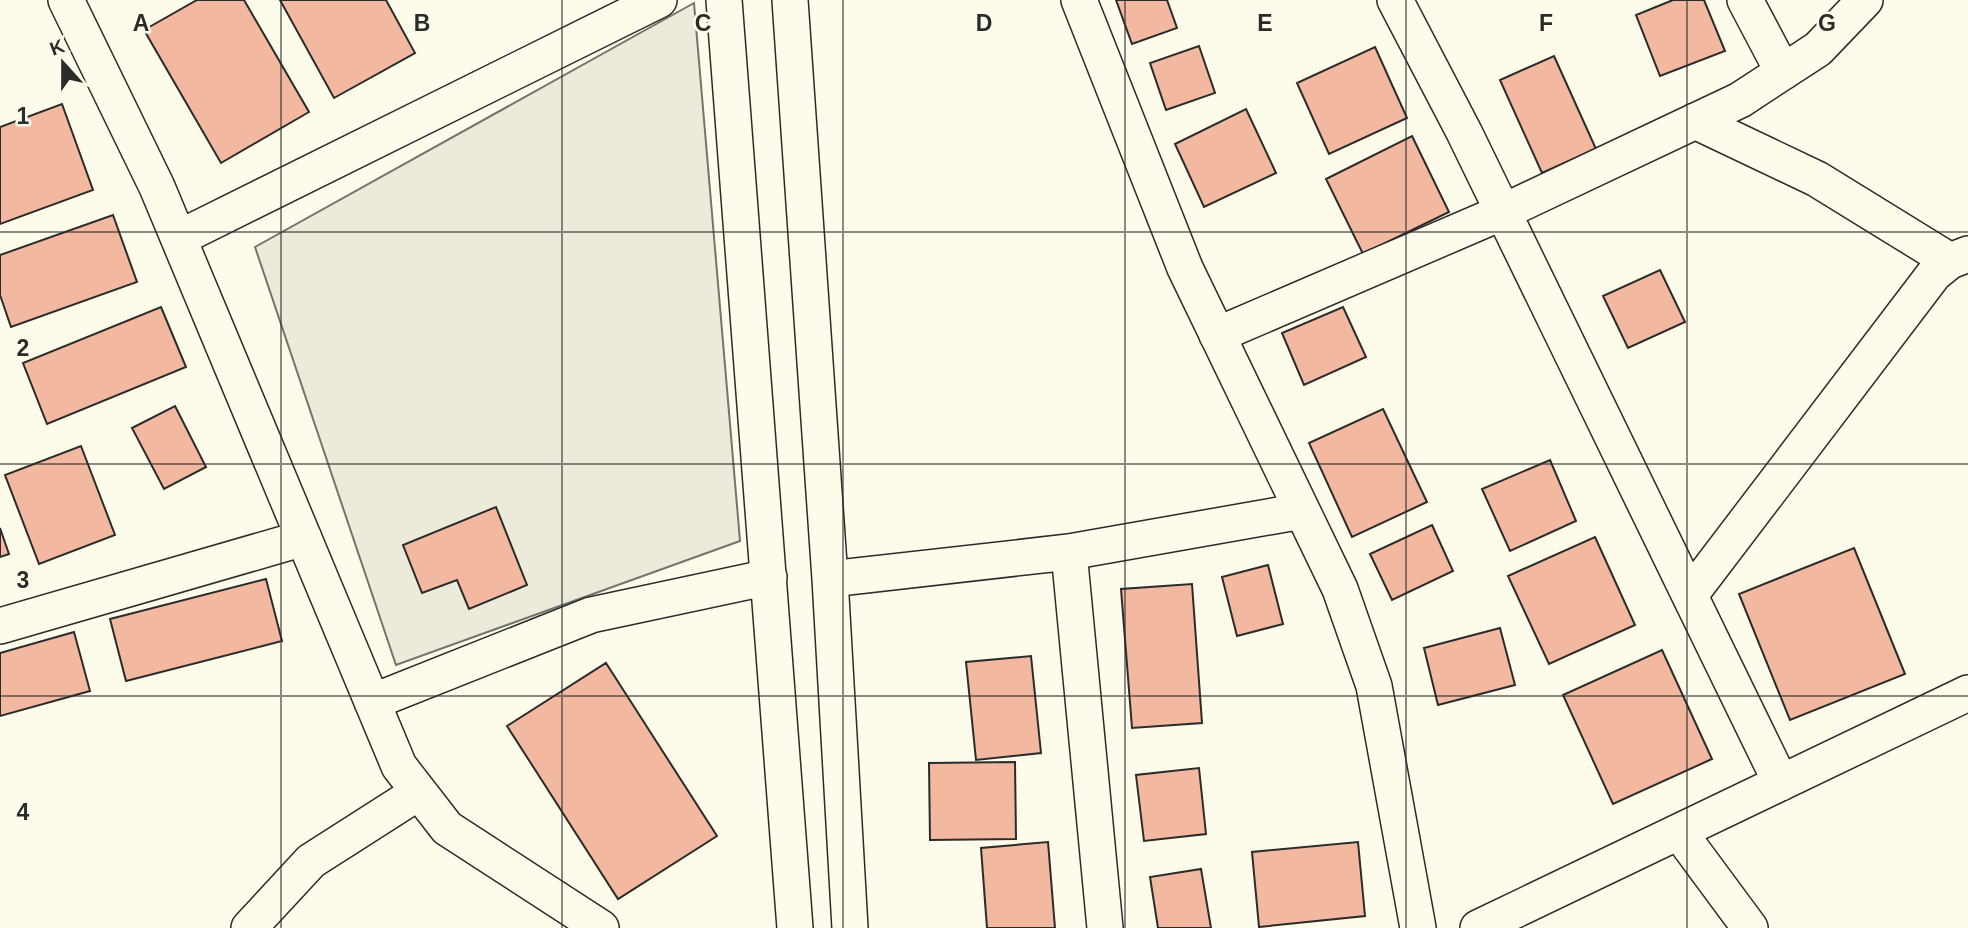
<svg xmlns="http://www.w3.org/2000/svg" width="1968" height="928" font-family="Arial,sans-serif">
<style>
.green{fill:#ecebdb;stroke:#74746e;stroke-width:2}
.building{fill:#f2b8a0;stroke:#2b2b2b;stroke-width:2}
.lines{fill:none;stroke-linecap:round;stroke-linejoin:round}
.minor-casing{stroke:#2b2b2b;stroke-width:38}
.minor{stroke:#fdfbea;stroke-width:35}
.grid{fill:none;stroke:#2b2b2b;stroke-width:2;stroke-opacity:0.55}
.grid-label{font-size:23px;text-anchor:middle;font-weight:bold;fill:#2b2b2b;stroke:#fdfbea;stroke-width:5;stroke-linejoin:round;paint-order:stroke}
</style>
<rect width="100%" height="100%" fill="#fdfbea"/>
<path class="green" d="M694,3L740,541L396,665L255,247Z"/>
<path class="building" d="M197,0H244L309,112L221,163L144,30Z
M280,0H386L415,53L334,98Z
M1116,0H1167L1177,28L1132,44Z
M1673,0H1704L1725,51L1660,76L1636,15Z
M1199,46L1215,93L1166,110L1150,63Z
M1375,47L1407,118L1329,154L1297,83Z
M1554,56L1596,149L1542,173L1500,80Z
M62,104L93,190L0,224V127Z
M1246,109L1276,173L1204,207L1175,144Z
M1412,136L1449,212L1363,254L1326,179Z
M113,215L137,282L11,327L0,295V255Z
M1660,270L1685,322L1628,348L1603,296Z
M161,307L186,367L47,424L23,363Z
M1343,307L1366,357L1304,385L1282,333Z
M175,406L206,467L164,489L132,428Z
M1383,409L1427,502L1352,537L1309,443Z
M81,446L115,535L39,564L5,475Z
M1550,460L1576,521L1510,551L1482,489Z
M496,507L527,585L469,609L457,580L422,593L403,545Z
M1432,525L1453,571L1392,600L1370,554Z
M0,528L9,554L0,557Z
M1595,537L1635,625L1549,664L1508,576Z
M1854,548L1905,674L1790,720L1739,594Z
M1268,565L1283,624L1237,636L1222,577Z
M266,579L282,641L126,681L110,619Z
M1192,584L1202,723L1132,728L1121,589Z
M1500,628L1515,685L1438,705L1424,648Z
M74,632L90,691L0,716V653Z
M1662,650L1712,759L1613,804L1563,695Z
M1031,656L1041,753L976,760L966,662Z
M606,663L717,836L618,899L507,726Z
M1015,762L1016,839L930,840L929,763Z
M1199,768L1206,834L1144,841L1136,775Z
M1048,842L1055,928H987L981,848Z
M1358,842L1365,916L1259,927L1252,852Z
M1201,869L1211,928H1158L1150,877Z"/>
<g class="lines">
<g class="minor-casing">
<path id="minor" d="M66,0L157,187L399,766L447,828L601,928
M724,0L795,928
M790,0L830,579L850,928
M1079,0L1185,268L1340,589L1374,686L1418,928
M1395,0L1464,132L1781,783
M1745,0L1783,72
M1695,121L1817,179L1950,261
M179,238L659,0
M1217,335L1503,212L1740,100L1818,49L1865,0
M1069,552L1105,928
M830,579L1069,552L1302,511
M1690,595L1934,274L1950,261L1968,254
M0,626L304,538
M372,702L591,615L769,577
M1679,832L1750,928
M249,928L311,861L419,792
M1478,928L1968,693"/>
</g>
<use href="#minor" class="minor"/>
</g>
<path class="grid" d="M281,0V928M562,0V928M843,0V928M1125,0V928M1406,0V928M1687,0V928M0,232H1968M0,464H1968M0,696H1968"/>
<g class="grid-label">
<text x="141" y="31">A</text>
<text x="422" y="31">B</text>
<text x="703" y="31">C</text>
<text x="984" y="31">D</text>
<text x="1265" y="31">E</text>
<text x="1546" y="31">F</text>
<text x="1827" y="31">G</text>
<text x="23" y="124">1</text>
<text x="23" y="356">2</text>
<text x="23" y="588">3</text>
<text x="23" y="820">4</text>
</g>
<g transform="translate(63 63) rotate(339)" stroke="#fdfbea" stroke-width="5" paint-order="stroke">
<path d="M0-5L12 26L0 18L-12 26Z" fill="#2b2b2b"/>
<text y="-10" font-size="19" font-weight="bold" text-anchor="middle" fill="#2b2b2b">K</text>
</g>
</svg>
